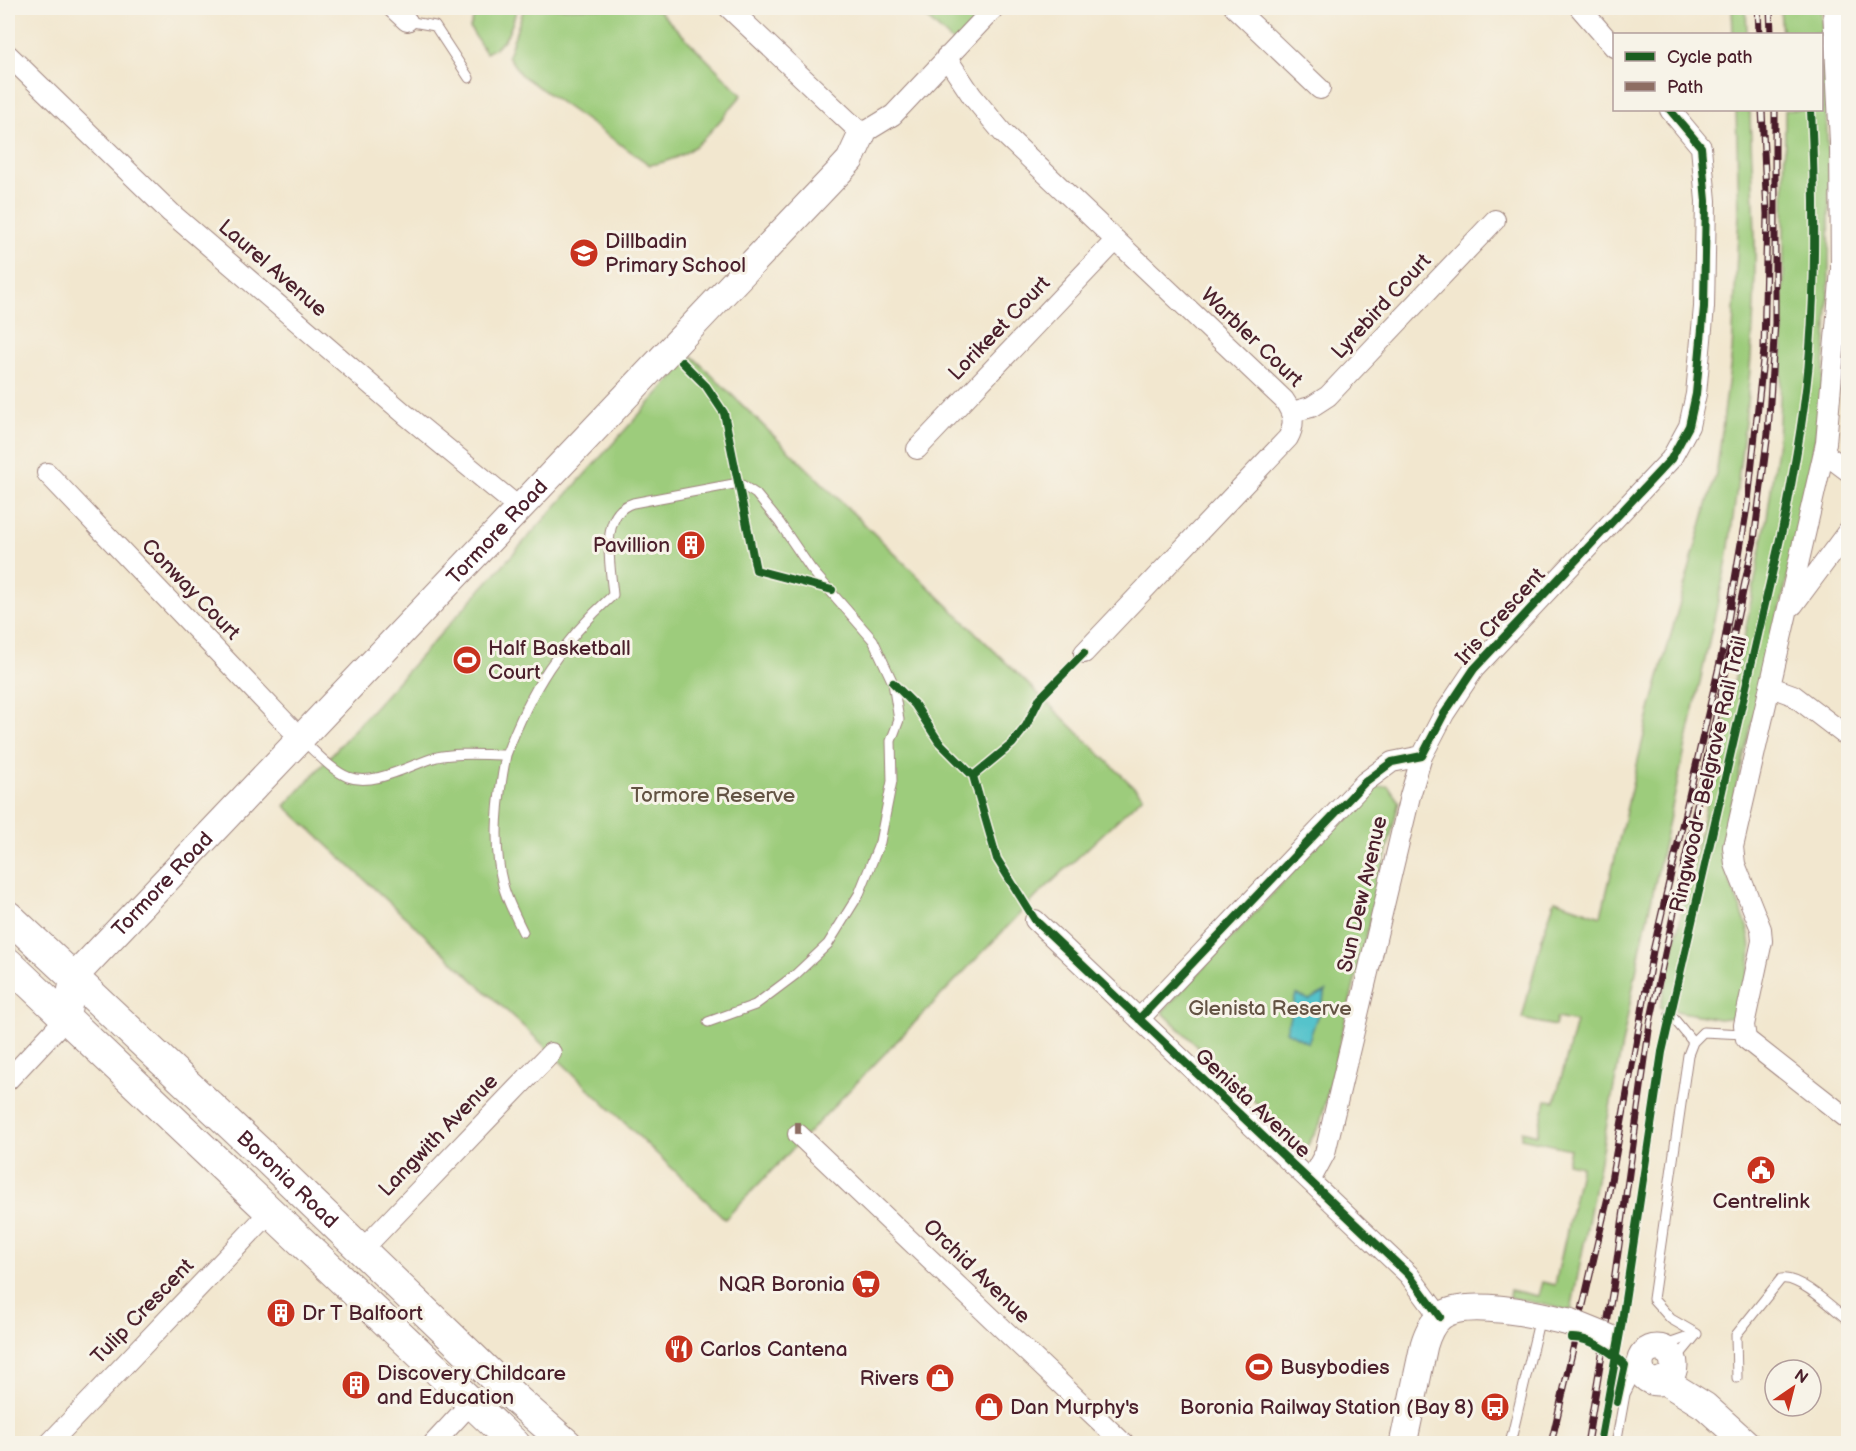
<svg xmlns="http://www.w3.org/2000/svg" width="1856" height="1451" font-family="'Balsamiq Sans',sans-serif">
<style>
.green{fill:#9dcc7b;stroke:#747653;stroke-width:1.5}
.water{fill:#55c3cb;stroke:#50717b;stroke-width:1.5}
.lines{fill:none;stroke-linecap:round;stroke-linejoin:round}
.lane-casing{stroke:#9e837d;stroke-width:11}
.street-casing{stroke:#9e837d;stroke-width:22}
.secondary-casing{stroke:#9e837d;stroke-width:29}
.primary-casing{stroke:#9e837d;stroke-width:32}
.lane{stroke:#fff;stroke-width:9}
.street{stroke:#fff;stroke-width:20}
.secondary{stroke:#fff;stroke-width:27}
.primary{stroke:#fff;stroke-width:30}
.rail-casing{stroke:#4a1f2b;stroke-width:7}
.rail{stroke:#f7f3e8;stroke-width:4.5;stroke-dasharray:14;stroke-linecap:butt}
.secondary-bridge-casing{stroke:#9e837d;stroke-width:29;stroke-linecap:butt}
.secondary-bridge{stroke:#fff;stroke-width:27}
.quiet{stroke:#8d6e63;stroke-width:6;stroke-dasharray:12 6;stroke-linecap:butt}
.cycleway-casing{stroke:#f7f3e8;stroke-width:11}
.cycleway{stroke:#1b5e20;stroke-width:8}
.labels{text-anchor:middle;stroke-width:6;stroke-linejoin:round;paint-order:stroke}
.poi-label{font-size:21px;fill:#4a1f2b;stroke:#f7f3e8;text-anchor:start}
.street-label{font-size:21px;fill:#4a1f2b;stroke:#f7f3e8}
.park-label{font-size:21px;fill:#635343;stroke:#f7f3e8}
</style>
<rect width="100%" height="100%" fill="#f7f3e8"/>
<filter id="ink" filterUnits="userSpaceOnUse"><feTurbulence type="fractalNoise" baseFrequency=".0167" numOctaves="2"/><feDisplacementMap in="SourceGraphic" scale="12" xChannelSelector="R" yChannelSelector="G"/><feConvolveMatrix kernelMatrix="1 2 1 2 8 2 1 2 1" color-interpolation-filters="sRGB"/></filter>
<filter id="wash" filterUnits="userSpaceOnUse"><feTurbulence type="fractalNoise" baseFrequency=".008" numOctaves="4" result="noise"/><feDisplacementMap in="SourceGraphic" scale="24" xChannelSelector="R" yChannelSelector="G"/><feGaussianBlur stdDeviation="1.35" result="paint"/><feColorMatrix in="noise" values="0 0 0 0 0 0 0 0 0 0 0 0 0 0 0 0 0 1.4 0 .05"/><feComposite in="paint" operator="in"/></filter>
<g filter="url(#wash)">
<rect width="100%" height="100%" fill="#f2e7cf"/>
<path class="green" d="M477,8H517C511,28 508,44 486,53L470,28Z
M524,8H656L742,95C712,128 697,158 650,165L520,74L508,56Z
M916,8H988L956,45Z
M1732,8H1746L1747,34H1733Z
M1780,8H1821C1829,162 1839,317 1810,470C1787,594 1752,718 1723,841C1721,879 1744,904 1750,939C1754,964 1742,993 1737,1017L1719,1019L1660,1008L1744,638L1767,517L1778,440L1783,336L1785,110H1822V34H1782Z
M1736,110H1750C1751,161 1756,213 1755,265C1754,364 1741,463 1727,561L1641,946L1571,1311L1509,1297L1510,1290L1538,1296L1542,1282L1555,1285L1581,1166L1567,1163L1570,1149L1521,1138L1522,1131L1537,1135L1546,1100L1555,1101L1576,1022L1557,1018L1555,1026L1522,1019L1543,934L1555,900L1601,916L1650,710L1717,469L1732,351L1739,213Z
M692,356L1143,796L1037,896L725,1219L537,1039L285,806Z
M1388,786L1399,802L1320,1124L1305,1150L1162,1012L1371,788Z"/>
<path class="water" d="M1326,991L1308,1043L1286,1031L1296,994L1309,1000Z"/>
</g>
<g filter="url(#ink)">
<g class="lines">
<g class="lane-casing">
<path id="lane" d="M407,21L435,26L469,78
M302,740C316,752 331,770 348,777C375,787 411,764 437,757C459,752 483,755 506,755C531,689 560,643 613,595C611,568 598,513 633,503L739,483L756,494L779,522L811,569L873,640L893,683L899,720L891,741L892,781L880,842L859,894L828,944L795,975L755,1005L708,1022
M506,755C498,797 492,843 503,885C507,901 516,917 523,932
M1670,1014L1693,1042
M1697,1334L1671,1319L1653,1299L1688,1055L1693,1042L1703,1032L1744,1034
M1657,1348L1697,1334
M1673,1363L1697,1334
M1737,1378L1736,1335L1781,1279C1799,1275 1834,1309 1848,1320
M1510,1444L1540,1317
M1616,1444L1625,1394L1640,1364"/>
</g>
<g class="street-casing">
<path id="street" d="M393,8L407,21
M729,8L862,134L893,115L994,8
M1235,8L1320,89
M1580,8L1614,47
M1833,8L1840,142L1841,270L1826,443L1733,847L1735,864L1761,929L1762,941L1744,1025L1746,1039L1848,1119
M8,55L171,213L406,415L518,507
M946,57L972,96L1003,133L1284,400C1293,413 1296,424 1288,438L1084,653
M1292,412L1311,407L1328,396L1495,220
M917,449L1116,240
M1824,453L1848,471
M47,473L300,738
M1793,605L1848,531
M1771,687L1793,695L1848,737
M1035,920L1409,1275L1440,1317
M1139,1019L1365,782L1392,762L1422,756L1444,714L1474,669L1671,459L1689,426L1696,394L1704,307L1706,201L1701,147L1670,110
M8,1080L66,1018
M798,1134L1124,1444
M1310,1181L1325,1153L1410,796L1422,756
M361,1251L551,1053
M49,1444L270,1212
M433,1444L471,1403"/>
</g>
<g class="secondary-casing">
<g id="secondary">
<path id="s1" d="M66,1018L74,977L839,172L850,160L862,134"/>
<circle cx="1657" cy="1365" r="17"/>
<path d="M1663,1380L1705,1406L1747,1444"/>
<path d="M1403,1444L1424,1345C1427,1335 1431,1324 1440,1317C1464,1297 1541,1315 1569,1322"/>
</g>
</g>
<g class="primary-casing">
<g id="primary">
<path id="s2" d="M8,916L268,1160L518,1401L567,1444"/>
<path d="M8,963L515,1444"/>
</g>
</g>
<use href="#lane" class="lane"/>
<use href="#street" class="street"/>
<use href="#secondary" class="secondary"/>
<use href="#primary" class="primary"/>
<g class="rail-casing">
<path id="rail" d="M1758,8L1759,34
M1770,8L1771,34
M1551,1444L1608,1197L1653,951L1724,645L1748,501L1764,350L1767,214L1762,110
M1587,1444L1613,1288L1650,1023L1754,540L1768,433L1775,323V110"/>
</g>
<use href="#rail" class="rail"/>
<g class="secondary-bridge-casing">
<path id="secondary-bridge" d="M1569,1322L1611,1339"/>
</g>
<use href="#secondary-bridge" class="secondary-bridge"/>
<path class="quiet" d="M798,1134V1121"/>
<g class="cycleway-casing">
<path id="cycleway" d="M682,362L706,386L724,413L756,570L832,590
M1084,653L1040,698L1026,726L1012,744L973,776L997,859L1035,920L1409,1275L1440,1317
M893,683L915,705L939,742L973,776
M1139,1019L1365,782L1392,762L1422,756L1444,714L1474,669L1671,459L1689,426L1696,394L1704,307L1706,201L1701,147L1670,110
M1571,1338C1589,1337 1612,1352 1625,1365L1617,1402
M1600,1444L1621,1327L1662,1052L1786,513C1796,458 1806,404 1810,349C1816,269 1815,189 1811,110"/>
</g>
<use href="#cycleway" class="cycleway"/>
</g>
</g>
<defs>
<g id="school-disc" transform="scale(1.5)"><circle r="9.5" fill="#c8321e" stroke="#f7f3e8"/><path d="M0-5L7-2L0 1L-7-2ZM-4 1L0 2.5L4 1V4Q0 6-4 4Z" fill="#fff"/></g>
<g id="building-disc" transform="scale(1.5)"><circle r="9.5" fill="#c8321e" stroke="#f7f3e8"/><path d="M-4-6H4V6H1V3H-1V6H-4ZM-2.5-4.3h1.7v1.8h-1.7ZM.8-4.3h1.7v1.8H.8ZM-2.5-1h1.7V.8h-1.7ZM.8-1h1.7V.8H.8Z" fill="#fff"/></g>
<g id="stadium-disc" transform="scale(1.5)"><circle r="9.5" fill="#c8321e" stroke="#f7f3e8"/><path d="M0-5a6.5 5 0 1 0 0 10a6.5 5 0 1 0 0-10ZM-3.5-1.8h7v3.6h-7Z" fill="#fff"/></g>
<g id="civic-disc" transform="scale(1.5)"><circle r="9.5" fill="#c8321e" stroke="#f7f3e8"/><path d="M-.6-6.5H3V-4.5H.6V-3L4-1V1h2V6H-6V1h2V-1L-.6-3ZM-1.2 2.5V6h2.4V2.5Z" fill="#fff"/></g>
<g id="supermarket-disc" transform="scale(1.5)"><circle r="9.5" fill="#c8321e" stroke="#f7f3e8"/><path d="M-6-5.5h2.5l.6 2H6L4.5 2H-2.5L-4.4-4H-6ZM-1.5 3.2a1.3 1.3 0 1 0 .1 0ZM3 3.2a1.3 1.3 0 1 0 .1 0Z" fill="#fff"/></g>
<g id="restaurant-disc" transform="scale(1.5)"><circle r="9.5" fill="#c8321e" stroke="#f7f3e8"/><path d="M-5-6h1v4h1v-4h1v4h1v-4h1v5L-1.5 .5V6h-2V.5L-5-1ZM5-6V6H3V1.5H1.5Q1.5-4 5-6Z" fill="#fff"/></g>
<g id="shop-disc" transform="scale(1.5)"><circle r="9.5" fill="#c8321e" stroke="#f7f3e8"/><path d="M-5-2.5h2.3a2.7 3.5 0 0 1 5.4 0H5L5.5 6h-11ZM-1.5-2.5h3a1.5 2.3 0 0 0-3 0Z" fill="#fff"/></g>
<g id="bus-disc" transform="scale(1.5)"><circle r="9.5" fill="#c8321e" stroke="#f7f3e8"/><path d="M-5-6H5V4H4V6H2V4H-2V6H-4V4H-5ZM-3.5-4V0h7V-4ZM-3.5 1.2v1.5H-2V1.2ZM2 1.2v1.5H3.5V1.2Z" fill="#fff"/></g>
</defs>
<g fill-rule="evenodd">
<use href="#school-disc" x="584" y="253"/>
<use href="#building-disc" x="691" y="545"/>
<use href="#stadium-disc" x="467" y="660"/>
<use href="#civic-disc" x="1761" y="1170"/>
<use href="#supermarket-disc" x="866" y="1284"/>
<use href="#building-disc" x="281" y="1313"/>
<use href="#restaurant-disc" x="679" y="1349"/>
<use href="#stadium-disc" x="1259" y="1367"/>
<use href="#shop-disc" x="940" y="1378"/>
<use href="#building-disc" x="356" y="1385"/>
<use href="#shop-disc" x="989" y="1407"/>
<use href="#bus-disc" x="1495" y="1407"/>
</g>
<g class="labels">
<g class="poi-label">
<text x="605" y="248">Dillbadin<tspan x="605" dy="24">Primary School</tspan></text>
<text x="670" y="552" text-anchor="end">Pavillion</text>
<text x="488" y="655">Half Basketball<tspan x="488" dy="24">Court</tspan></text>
<text x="1761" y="1208" text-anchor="middle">Centrelink</text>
<text x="845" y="1291" text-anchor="end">NQR Boronia</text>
<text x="302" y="1320">Dr T Balfoort</text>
<text x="700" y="1356">Carlos Cantena</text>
<text x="1280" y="1374">Busybodies</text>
<text x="377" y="1380">Discovery Childcare<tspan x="377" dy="24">and Education</tspan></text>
<text x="919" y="1385" text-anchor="end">Rivers</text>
<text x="1010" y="1414">Dan Murphy's</text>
<text x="1474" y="1414" text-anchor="end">Boronia Railway Station (Bay 8)</text>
</g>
<g class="street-label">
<text transform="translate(273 268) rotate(41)" y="7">Laurel Avenue</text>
<text transform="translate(1381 306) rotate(-47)" y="7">Lyrebird Court</text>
<text transform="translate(999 328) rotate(-46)" y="7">Lorikeet Court</text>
<text transform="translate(1252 337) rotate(44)" y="7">Warbler Court</text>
<text dy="7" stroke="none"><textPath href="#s1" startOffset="656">Tormore Road</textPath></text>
<text transform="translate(191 589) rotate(46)" y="7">Conway Court</text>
<text transform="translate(1500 616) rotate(-48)" y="7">Iris Crescent</text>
<text transform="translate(1708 774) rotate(-77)" y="7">Ringwood - Belgrave Rail Trail</text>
<text dy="7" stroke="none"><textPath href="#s1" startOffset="170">Tormore Road</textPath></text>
<text transform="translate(1362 894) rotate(-77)" y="7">Sun Dew Avenue</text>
<text transform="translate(1253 1103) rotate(43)" y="7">Genista Avenue</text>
<text transform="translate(438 1135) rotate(-46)" y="7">Langwith Avenue</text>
<text dy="7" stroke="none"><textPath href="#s2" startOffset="384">Boronia Road</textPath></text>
<text transform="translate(977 1271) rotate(44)" y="7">Orchid Avenue</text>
<text transform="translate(142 1311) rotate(-46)" y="7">Tulip Crescent</text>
</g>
<g class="park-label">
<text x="713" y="802">Tormore Reserve</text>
<text x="1270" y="1015">Glenista Reserve</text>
</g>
</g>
<rect width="1856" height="1451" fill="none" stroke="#f7f3e8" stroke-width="30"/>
<rect x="1613" y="33" width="210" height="78" fill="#f7f3e8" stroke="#b29e9c" stroke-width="1.5"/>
<rect x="1625" y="52" width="30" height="9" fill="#1b5e20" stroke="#b29e9c" stroke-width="1.5"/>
<text x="1667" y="63" font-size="18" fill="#4a1f2b">Cycle path</text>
<rect x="1625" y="82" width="30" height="9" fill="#8d6e63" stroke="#b29e9c" stroke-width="1.5"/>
<text x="1667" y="93" font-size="18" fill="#4a1f2b">Path</text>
<g transform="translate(1793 1388) rotate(35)"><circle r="28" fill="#f7f3e8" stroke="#b29e9c" stroke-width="1.5"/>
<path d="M0-4.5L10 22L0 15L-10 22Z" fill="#c8321e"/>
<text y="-9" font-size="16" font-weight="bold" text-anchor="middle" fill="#4a1f2b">N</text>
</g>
</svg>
